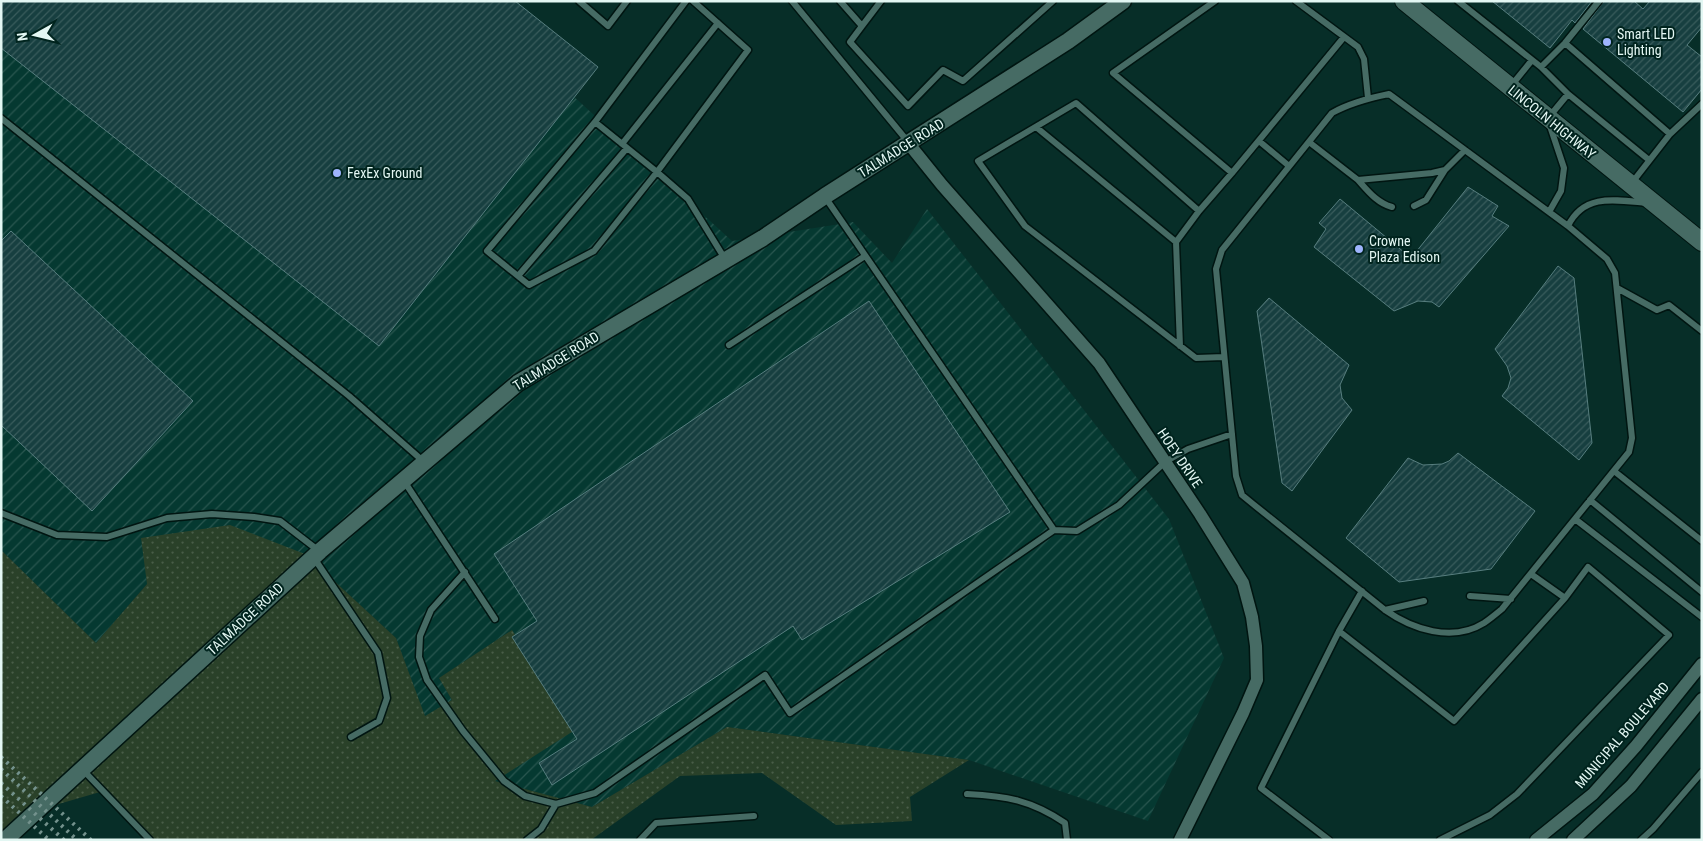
<svg xmlns="http://www.w3.org/2000/svg" width="1703" height="841" font-family="'Roboto Condensed',sans-serif">
<style>
.industrial{fill:url(#industrial-furrows)}
.grass{fill:url(#grass-dots)}
.building{fill:url(#building-hatch);stroke:#577e7f}
.lines{fill:none;stroke-linecap:round;stroke-linejoin:round}
.service-casing{stroke:#001511;stroke-width:9}
.minor-casing{stroke:#001511;stroke-width:15}
.tertiary-casing{stroke:#001511;stroke-width:19}
.secondary-casing{stroke:#001511;stroke-width:20}
.service{stroke:#466b64;stroke-width:6}
.minor{stroke:#466b64;stroke-width:12}
.tertiary{stroke:#466b64;stroke-width:16}
.secondary{stroke:#466b64;stroke-width:18}
.rail{stroke:#74928d;stroke-width:4;stroke-dasharray:2.5 5;stroke-linecap:butt}
.poi-dot{fill:#9eb4fd;stroke:#00241e;stroke-width:2}
.labels{text-anchor:middle;stroke-width:4;stroke-linejoin:round;paint-order:stroke}
.poi-label{font-size:14px;fill:#e3f7f3;stroke:#00241e;text-anchor:start}
.street-label{font-size:14px;fill:#e3f7f3;stroke:#00241e}
</style>
<defs>
<pattern id="industrial-furrows" width="10" height="10" patternUnits="userSpaceOnUse" patternTransform="scale(1.25)"><rect width="10" height="10" fill="#053931"/><path d="M-1 1l2-2M0 10L10 0M9 11l2-2" fill="none" stroke="#29564f"/></pattern>
<pattern id="grass-dots" width="8" height="8" patternUnits="userSpaceOnUse" patternTransform="scale(1.25)"><rect width="8" height="8" fill="#2a4129"/><path d="M2 2h.1M6 6h.1" fill="none" stroke="#495d48" stroke-width="1.8" stroke-linecap="round"/></pattern>
<pattern id="building-hatch" width="6" height="6" patternUnits="userSpaceOnUse" patternTransform="scale(1.25)"><rect width="6" height="6" fill="#173f40"/><path d="M-1 1l2-2M0 6l6-6M5 7l2-2" fill="none" stroke="#395c5c"/></pattern>
</defs>
<rect width="100%" height="100%" fill="#072e28"/>
<path class="industrial" d="M1,1H469L732,241L853,222L892,263L927,209L1169,519L1224,658L1148,821L969,760L727,727L592,807L494,781L512,630L439,678L452,700L425,717L396,638L305,554L147,584L96,643L1,550Z"/>
<path class="grass" d="M230,525L305,554L396,638L425,716L452,700L439,678L512,630L575,730L495,781L592,807L727,727L969,760L910,797L912,821L836,825L762,773L680,776L591,840H147L100,792L21,815L1,832V550L96,643L147,584L141,538Z"/>
<path class="building" d="M1,1H515L598,67L379,346L1,48Z
M1492,1H1592L1575,23L1572,20L1550,48Z
M1604,1H1634L1643,9L1650,1H1702V27L1687,45L1702,57V89L1683,112L1583,29Z
M1468,187L1498,206L1492,216L1509,226L1439,307L1432,302L1418,301L1394,311L1314,247L1326,229L1319,223L1340,199L1405,253L1416,252Z
M11,231L193,401L92,511L1,425V241Z
M1558,266L1574,278L1592,443L1579,460L1502,396L1508,388L1511,378L1507,366L1495,349Z
M1269,298L1349,365L1340,385L1342,398L1352,410L1292,491L1282,483L1257,311Z
M869,301L1010,512L802,640L793,626L552,785L539,763L577,739L512,637L537,621L494,554Z
M1458,453L1535,511L1491,569L1399,582L1346,538L1408,458L1423,465L1442,464L1449,461Z"/>
<g class="lines">
<g class="service-casing">
<path id="service" d="M579,1L608,26L627,1
M686,1L595,122L487,251L529,285L594,251L657,172L748,50L693,1
M792,1L909,143
M840,1L862,26L881,1
M1215,1L1113,73L1232,173
M1296,1L1358,47L1364,59L1368,98
M1458,1L1541,67L1565,43L1599,1
M862,26L850,42L908,106L943,70L963,81L1053,1
M1565,43L1670,134
M1541,67L1568,94L1649,160
M1511,86L1532,60
M1389,94L1568,226L1607,259L1615,273L1632,438L1629,452L1502,609C1496,614 1490,619 1484,623C1452,643 1412,629 1385,610L1253,504L1242,495L1236,476L1216,269L1222,250L1332,113C1350,103 1369,98 1389,94Z
M1549,117L1568,94
M1,118L349,396L423,461
M595,122L657,172L688,199L725,259
M1036,127L1176,242
M1259,141L1289,166
M1309,142L1358,180L1432,173L1445,170L1465,150
M622,144L718,23
M1358,180C1368,191 1377,203 1392,207
M1631,184L1670,134L1702,104
M1414,206L1426,200L1445,170
M1199,211L1076,103L978,161L1025,226L1196,358L1224,357
M1549,212L1561,191L1564,168L1550,126
M1568,226C1584,193 1616,200 1646,203
M518,276L627,148
M1617,288L1657,310L1669,305L1702,331
M729,345L865,256
M1180,346L1176,242L1199,211L1232,173L1344,37
M1614,471L1702,541
M404,481L495,619
M1590,500L1702,592
M1,513L57,535L107,537L167,518L212,514L254,517L280,521L319,551
M1575,519L1702,617
M1054,530L1077,531L1119,505L1165,462L1188,449L1232,434
M314,558L378,653L387,698L379,721L351,737
M465,572L431,610L420,636L419,657L427,680L463,731L504,781L525,796L556,804L595,793L765,675L790,713L1054,530L825,197
M1531,574L1565,598
M1362,591L1339,631L1454,721L1565,598L1588,567L1669,635L1517,794L1490,815L1440,840
M1470,596L1511,599
M1385,610L1424,601
M83,770L150,840
M967,794C1006,796 1031,800 1065,823L1067,840
M527,840L541,829L556,804
M640,840L656,823L754,816
M1329,840L1261,788L1339,631
M1641,840L1653,829L1702,772"/>
</g>
<g class="minor-casing">
<path id="minor" d="M909,144L942,185L1099,363L1200,514L1243,583L1252,617L1256,646L1257,680L1243,713L1180,840
M1536,840L1593,794L1636,746L1702,664
M1573,840L1631,786L1702,699"/>
</g>
<g class="tertiary-casing">
<path id="tertiary" d="M5,840L320,551L518,383L763,238L825,196L1068,41L1123,1"/>
</g>
<g class="secondary-casing">
<path id="secondary" d="M1404,1L1702,242"/>
</g>
<use href="#service" class="service"/>
<use href="#minor" class="minor"/>
<use href="#tertiary" class="tertiary"/>
<use href="#secondary" class="secondary"/>
<path class="rail" d="M1,757L91,840
M1,769L77,840
M1,783L64,840
M1,796L49,840"/>
</g>
<g class="poi-dot">
<circle cx="1607" cy="42" r="5"/>
<circle cx="337" cy="173" r="5"/>
<circle cx="1359" cy="249" r="5"/>
</g>
<g class="labels">
<g class="poi-label">
<text x="1617" y="39">Smart LED<tspan x="1617" dy="16">Lighting</tspan></text>
<text x="347" y="178">FexEx Ground</text>
<text x="1369" y="246">Crowne<tspan x="1369" dy="16">Plaza Edison</tspan></text>
</g>
<g class="street-label">
<text transform="translate(1552 122) rotate(39)" y="5">LINCOLN HIGHWAY</text>
<text transform="translate(901 148) rotate(-32)" y="5">TALMADGE ROAD</text>
<text transform="translate(556 361) rotate(-32)" y="5">TALMADGE ROAD</text>
<text transform="translate(1180 458) rotate(56)" y="5">HOEY DRIVE</text>
<text transform="translate(245 619) rotate(-43)" y="5">TALMADGE ROAD</text>
<text transform="translate(1622 735) rotate(-49)" y="5">MUNICIPAL BOULEVARD</text>
</g>
</g>
<rect width="1703" height="841" fill="none" stroke="#e3f7f3" stroke-width="5"/>
<g transform="translate(35 35) rotate(262)" stroke="#00241e" stroke-width="4" paint-order="stroke">
<path d="M0-4L9 19L0 12L-9 19Z" fill="#e3f7f3"/>
<text y="-8" font-size="14" font-weight="bold" text-anchor="middle" fill="#e3f7f3">N</text>
</g>
</svg>
